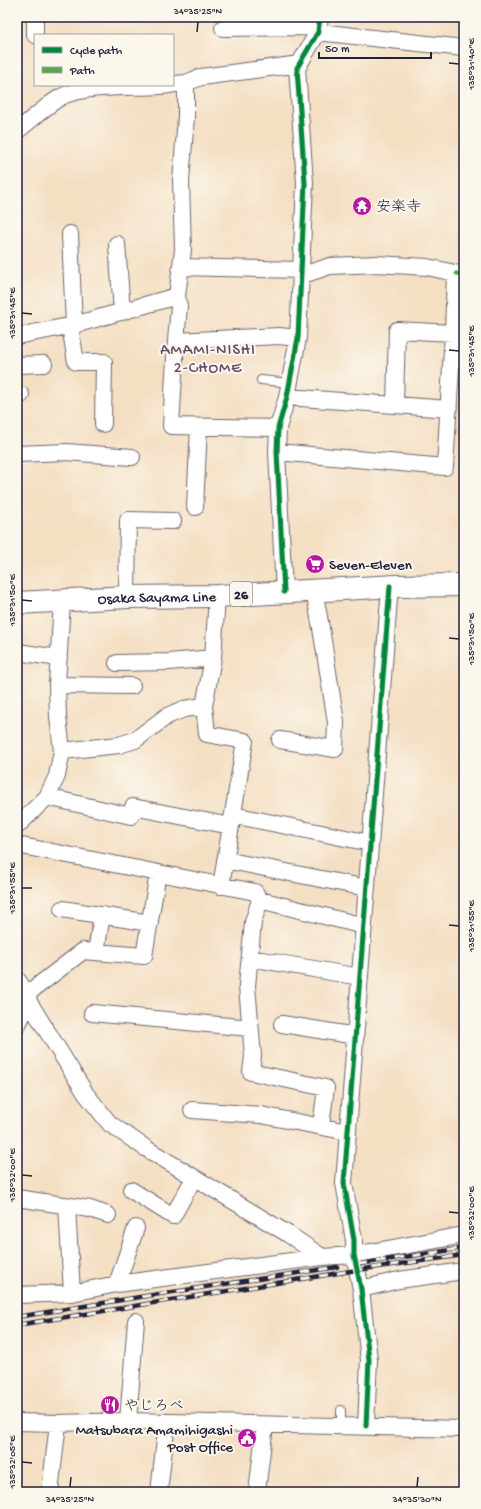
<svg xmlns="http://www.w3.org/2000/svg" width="481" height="1509" font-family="'Gochi Hand','Klee One',sans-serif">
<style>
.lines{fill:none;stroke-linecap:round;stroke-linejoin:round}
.service-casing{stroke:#6c646b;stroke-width:10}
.minor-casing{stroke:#6c646b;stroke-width:18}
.primary-casing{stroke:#6c646b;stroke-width:24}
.service{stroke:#fff;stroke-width:8}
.minor{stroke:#fff;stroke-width:16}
.primary{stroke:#fff;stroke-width:22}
.rail-casing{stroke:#22223b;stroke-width:4.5}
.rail{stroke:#fbf7ec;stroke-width:3;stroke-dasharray:9;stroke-linecap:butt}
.quiet{stroke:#53aa46;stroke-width:4;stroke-dasharray:8 4;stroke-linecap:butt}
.cycleway-casing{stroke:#fbf7ec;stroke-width:8}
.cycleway{stroke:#00873e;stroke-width:5}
.ticks{fill:none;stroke:#22223b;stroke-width:1.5}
.labels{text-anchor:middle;stroke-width:4;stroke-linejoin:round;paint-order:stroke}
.shield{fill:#fbf7ec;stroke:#636270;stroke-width:1}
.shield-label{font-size:14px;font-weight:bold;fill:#22223b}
.poi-label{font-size:15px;fill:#22223b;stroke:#fbf7ec;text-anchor:start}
.street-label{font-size:15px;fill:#22223b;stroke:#fbf7ec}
.neighbourhood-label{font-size:16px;letter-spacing:1px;fill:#694e6c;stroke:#fbf7ec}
.neatline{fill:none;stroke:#22223b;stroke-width:1.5}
.ticks-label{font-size:10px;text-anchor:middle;fill:#22223b}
</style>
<rect width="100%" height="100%" fill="#fbf7ec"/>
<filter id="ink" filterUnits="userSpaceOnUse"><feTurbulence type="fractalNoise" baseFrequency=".025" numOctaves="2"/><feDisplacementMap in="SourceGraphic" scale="8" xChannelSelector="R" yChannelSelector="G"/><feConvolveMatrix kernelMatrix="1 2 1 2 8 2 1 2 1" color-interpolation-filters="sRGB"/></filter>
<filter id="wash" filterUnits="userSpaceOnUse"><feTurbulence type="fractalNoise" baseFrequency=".012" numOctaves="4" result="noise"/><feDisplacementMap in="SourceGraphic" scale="16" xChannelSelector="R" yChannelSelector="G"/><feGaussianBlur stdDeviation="0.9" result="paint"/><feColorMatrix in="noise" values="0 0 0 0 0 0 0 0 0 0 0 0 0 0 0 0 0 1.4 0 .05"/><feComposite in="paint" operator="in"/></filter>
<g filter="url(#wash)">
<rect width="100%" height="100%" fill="#f4dfc3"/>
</g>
<g filter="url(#ink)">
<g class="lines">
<g class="service-casing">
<path id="service" d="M261,380L290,383
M341,1426V1410"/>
</g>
<g class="minor-casing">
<path id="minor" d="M35,19V35
M223,28L318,27
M318,32L464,48
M186,83V117L181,181L183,250L177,296L179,306L176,341L279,336L298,338
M175,84L186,83L201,77L300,64
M17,131C30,121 48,104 61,97C89,83 139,89 170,85
M70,234L74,325
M117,244L122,312
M181,267L301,270
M300,276L330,266L377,264L427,267L455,273L453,333L397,330L395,404
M70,326L76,362H104L103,424
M17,336L74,325L177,296
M176,341L171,426L278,428
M17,365L44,364
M17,395H21
M287,397L449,409
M277,452L445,467L453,333
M17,454L66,452L132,457
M195,507L199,427
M284,592L277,452L278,428L287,397L298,338L305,183L297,68L318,32L320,17
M217,596L213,658L204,706L207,734L245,741L221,886
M127,597L128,520L173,521
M17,652L59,658
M117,663L169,662L213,658
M57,685L132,686
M280,740L335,749L336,722L321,628L314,590
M62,751L119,745L135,740L167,716L184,709L204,706
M47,797L131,816L133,807L231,826
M233,815L370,843
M17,826L47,797L57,776L62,751L58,717L57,685L62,601
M17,845L255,892L260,900L364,926
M225,860L367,888
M260,900L253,922L247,986L253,1056L251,1072L326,1088L321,1126
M62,909L150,923
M96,952L102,915
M250,958L360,977
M17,979L27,994L29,1002L86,1094L110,1124L147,1149L288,1234L322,1257
M27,994L83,951L144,956L158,873
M92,1013L250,1028
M282,1024L356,1036
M17,1026L29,1002
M192,1110L261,1115L348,1132
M131,1190L173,1216L194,1178
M17,1198L90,1209L108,1215
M67,1206L72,1293
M117,1284L136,1228
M361,1289L399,1280L463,1271L464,1275
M17,1295L72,1293L117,1284L322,1257L354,1255L464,1235
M128,1421L136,1321
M17,1422L58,1423L128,1421L464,1429
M366,1426L369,1360L361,1289L354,1255V1240L344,1183L390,586
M50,1492L58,1423
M159,1492L167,1422
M257,1492L265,1425"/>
</g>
<g class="primary-casing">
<g id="primary">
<path id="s1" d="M17,603L127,597L217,596L396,586L464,585"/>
</g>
</g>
<use href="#service" class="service"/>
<use href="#minor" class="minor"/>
<use href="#primary" class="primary"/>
<g class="rail-casing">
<path id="rail" d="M359,1264L464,1248
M17,1317L140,1297L337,1267
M17,1325L357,1270L464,1255"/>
</g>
<use href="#rail" class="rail"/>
<path class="quiet" d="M455,273L464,275"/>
<g class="cycleway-casing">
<path id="cycleway" d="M284,592L277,452L278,428L287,397L298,338L305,183L297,68L318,32L320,17
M366,1426L369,1360L361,1289L354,1255V1240L344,1183L390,586"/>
</g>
<use href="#cycleway" class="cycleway"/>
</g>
</g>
<path class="ticks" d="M197,32L198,22M449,63L459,64M22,313L32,314M449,350L459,351M22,600L32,601M449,638L459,639M22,888H32M449,925L459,926M22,1175L32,1176M449,1212L459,1213M22,1462L32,1463M70,1487L71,1477M417,1487L418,1477"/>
<defs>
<g id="temple-disc" transform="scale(1)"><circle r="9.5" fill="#b5179e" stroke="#fbf7ec"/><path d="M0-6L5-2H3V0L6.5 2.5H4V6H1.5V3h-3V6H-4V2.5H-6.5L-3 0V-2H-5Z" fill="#fff"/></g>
<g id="supermarket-disc" transform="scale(1)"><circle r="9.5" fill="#b5179e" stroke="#fbf7ec"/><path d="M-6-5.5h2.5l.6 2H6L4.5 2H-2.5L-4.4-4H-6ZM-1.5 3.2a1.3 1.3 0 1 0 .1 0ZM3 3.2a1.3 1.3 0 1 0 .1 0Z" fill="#fff"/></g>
<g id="restaurant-disc" transform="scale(1)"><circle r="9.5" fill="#b5179e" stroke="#fbf7ec"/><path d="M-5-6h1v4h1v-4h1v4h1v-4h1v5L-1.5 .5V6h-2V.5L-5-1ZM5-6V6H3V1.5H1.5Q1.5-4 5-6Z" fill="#fff"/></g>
<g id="civic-disc" transform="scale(1)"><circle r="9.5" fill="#b5179e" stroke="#fbf7ec"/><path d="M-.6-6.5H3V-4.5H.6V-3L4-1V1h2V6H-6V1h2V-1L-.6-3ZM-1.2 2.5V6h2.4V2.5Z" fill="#fff"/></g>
</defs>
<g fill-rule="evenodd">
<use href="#temple-disc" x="362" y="206"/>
<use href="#supermarket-disc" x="315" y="564"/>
<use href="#restaurant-disc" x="110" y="1405"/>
<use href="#civic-disc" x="247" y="1438"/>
</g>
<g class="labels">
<rect class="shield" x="230" y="582" width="22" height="24" rx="3"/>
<g class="shield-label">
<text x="241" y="599">26</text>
</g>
<g class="poi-label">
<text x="376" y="211">安楽寺</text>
<text x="329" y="569">Seven-Eleven</text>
<text x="124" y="1410">やじろべ</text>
<text x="233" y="1434" text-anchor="end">Matsubara Amamihigashi<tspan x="233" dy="17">Post Office</tspan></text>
</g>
<g class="street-label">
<text dy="5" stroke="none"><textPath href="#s1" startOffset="140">Osaka Sayama Line</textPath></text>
</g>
<g class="neighbourhood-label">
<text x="208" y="354">AMAMI-NISHI<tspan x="208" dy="18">2-CHOME</tspan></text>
</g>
</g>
<rect width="481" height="1509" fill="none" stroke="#fbf7ec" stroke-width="44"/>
<rect x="34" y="34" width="140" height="52" fill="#fbf7ec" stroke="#a4a2a5"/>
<rect x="42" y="47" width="20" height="6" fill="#00873e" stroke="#a4a2a5"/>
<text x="70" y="54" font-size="12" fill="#22223b">Cycle path</text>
<rect x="42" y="67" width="20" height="6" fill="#53aa46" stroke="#a4a2a5"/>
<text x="70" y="74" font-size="12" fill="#22223b">Path</text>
<path d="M319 52v6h112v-6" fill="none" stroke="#22223b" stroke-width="2"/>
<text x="325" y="52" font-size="12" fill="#22223b" stroke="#fbf7ec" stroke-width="3" paint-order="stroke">50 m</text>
<rect x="22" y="22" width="437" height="1465" class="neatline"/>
<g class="ticks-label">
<text x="198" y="14">34°35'25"N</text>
<text transform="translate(470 64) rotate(-90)" y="4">135°31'40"E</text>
<text transform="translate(11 313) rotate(-90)" y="4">135°31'45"E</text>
<text transform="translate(470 351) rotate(-90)" y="4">135°31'45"E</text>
<text transform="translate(11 600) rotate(-90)" y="4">135°31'50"E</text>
<text transform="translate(470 639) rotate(-90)" y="4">135°31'50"E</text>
<text transform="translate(11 888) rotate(-90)" y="4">135°31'55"E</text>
<text transform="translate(470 926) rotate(-90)" y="4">135°31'55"E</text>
<text transform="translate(11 1175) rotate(-90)" y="4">135°32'00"E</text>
<text transform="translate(470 1213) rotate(-90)" y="4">135°32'00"E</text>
<text transform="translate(11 1462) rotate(-90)" y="4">135°32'05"E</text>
<text x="70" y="1502">34°35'25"N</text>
<text x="417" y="1502">34°35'30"N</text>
</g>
</svg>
